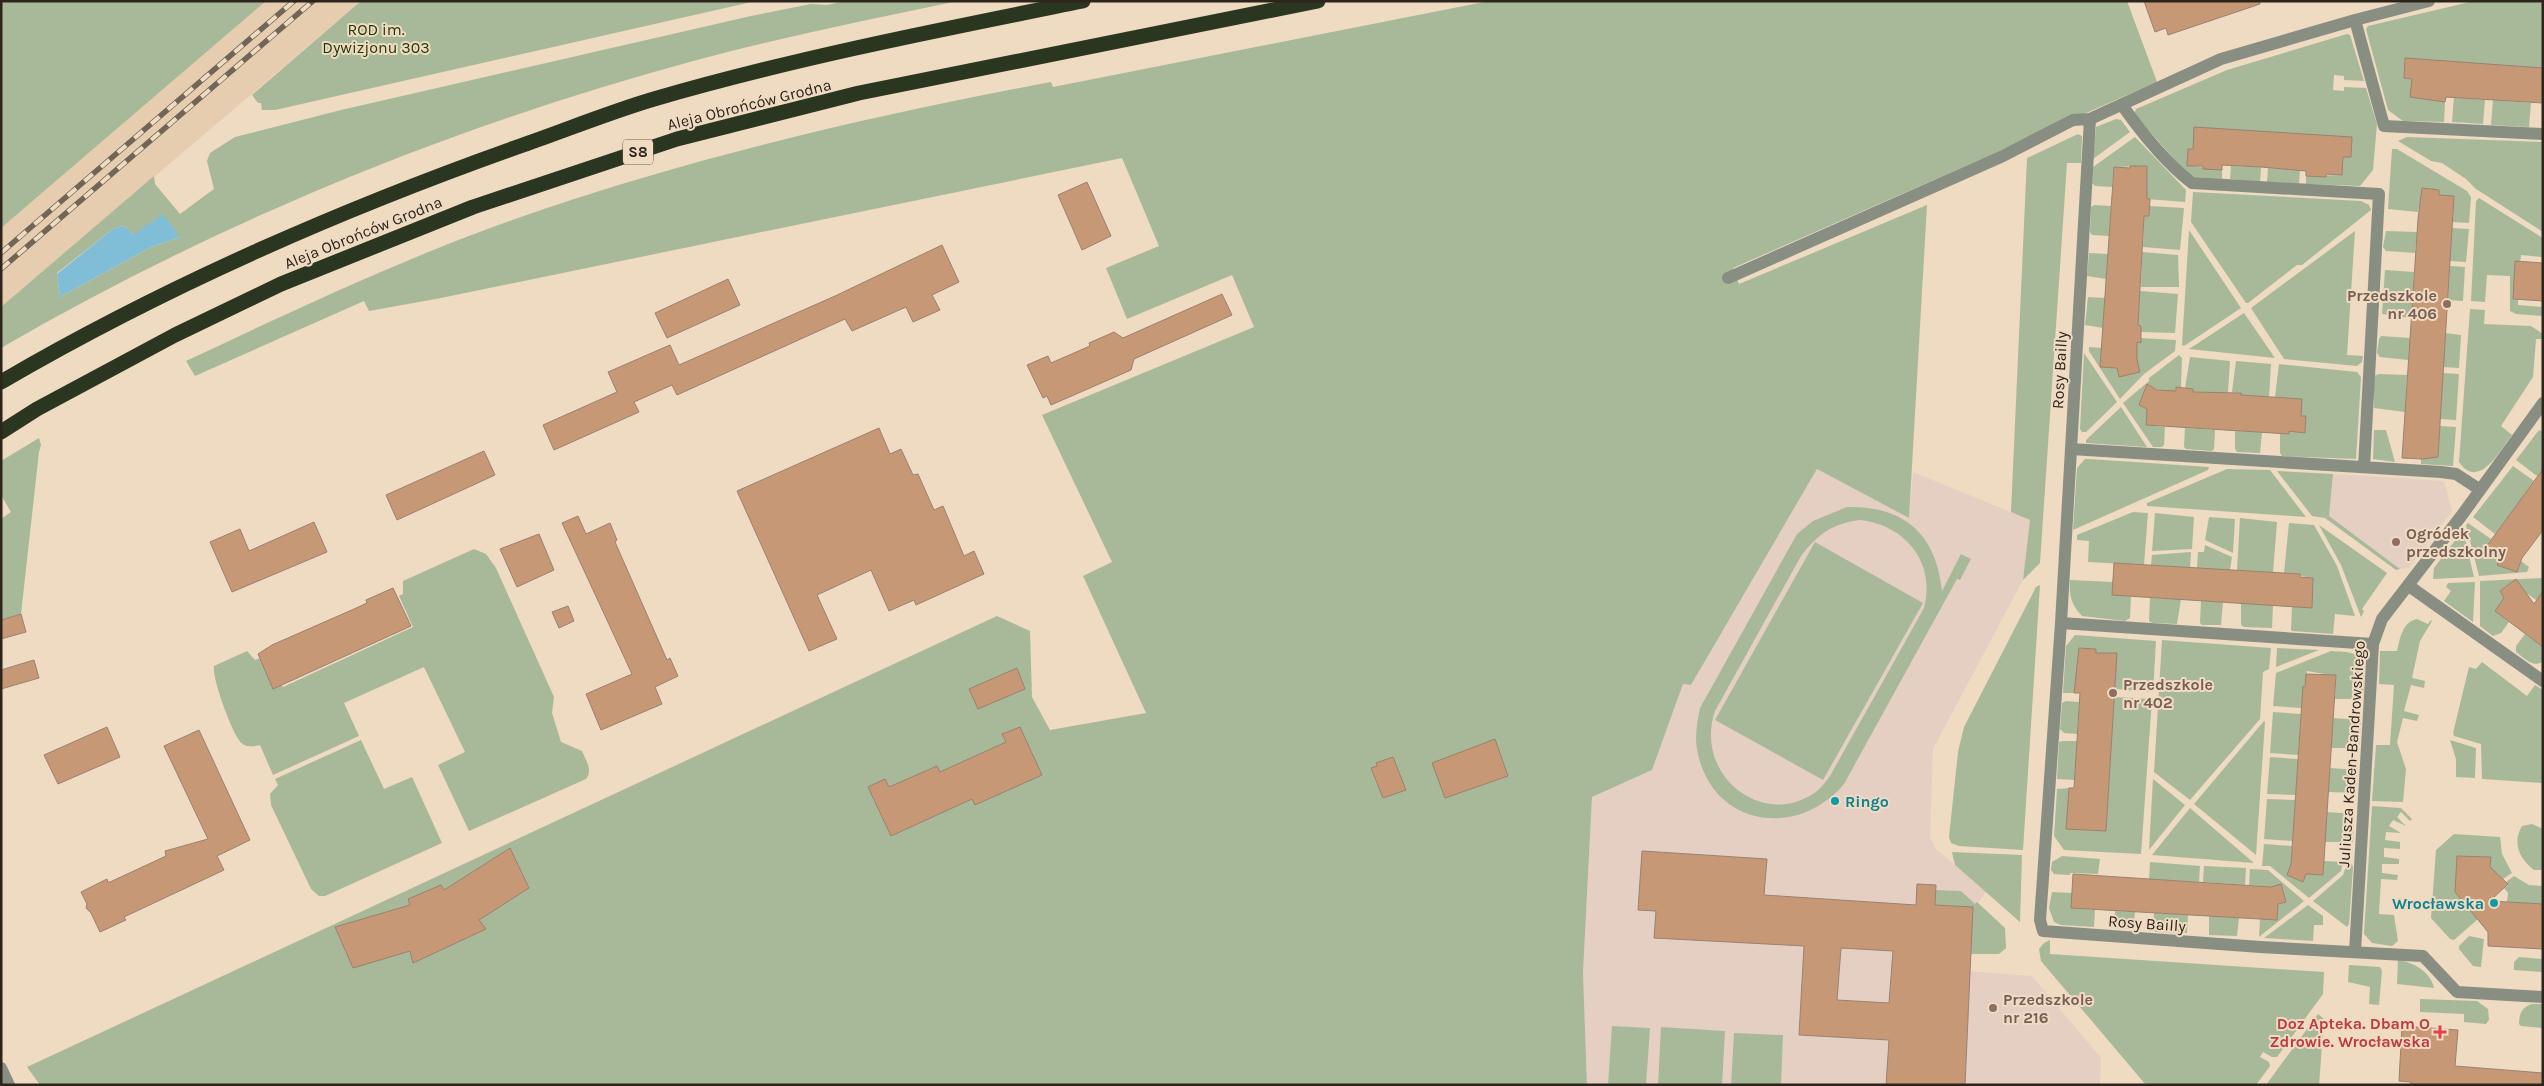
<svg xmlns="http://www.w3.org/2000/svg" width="2544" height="1086" font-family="Karla,sans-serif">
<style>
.built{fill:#e7cdaf}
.education{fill:#e5cfc3}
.green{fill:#a8b99a;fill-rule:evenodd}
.water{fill:#80bed8}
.building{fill:#c69875;stroke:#9a8170;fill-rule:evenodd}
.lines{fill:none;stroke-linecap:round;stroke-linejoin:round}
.minor{stroke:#888e82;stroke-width:12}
.highway{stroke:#2b3620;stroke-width:15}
.rail-casing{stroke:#726557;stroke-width:5.5}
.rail{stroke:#efdac2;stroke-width:4;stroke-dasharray:11;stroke-linecap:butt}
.education-dot{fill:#8d6e63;stroke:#efdac2;stroke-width:2}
.culture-dot{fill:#0f9aa8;stroke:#efdac2;stroke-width:2}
.health-dot{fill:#e0444e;stroke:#efdac2;stroke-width:2}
.labels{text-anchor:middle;stroke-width:4;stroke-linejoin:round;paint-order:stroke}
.shield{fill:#efdac2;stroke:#675b4e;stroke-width:1}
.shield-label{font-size:15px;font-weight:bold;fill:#2d251c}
.park-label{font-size:16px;fill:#1f3701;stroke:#efdac2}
.street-label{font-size:16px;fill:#2d251c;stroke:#efdac2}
.education-label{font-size:16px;font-weight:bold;fill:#785e54;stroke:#efdac2;text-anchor:start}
.culture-label{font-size:16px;font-weight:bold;fill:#0d838f;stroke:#efdac2;text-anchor:start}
.health-label{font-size:16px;font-weight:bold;fill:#be3a42;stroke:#efdac2;text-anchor:end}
</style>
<rect width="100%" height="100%" fill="#efdac2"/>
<path class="built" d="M251,1H361L1,307V213Z"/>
<path class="education" d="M1817,469L1909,518L1913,472L2030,520L2023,580L1933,749L1930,838L1936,849L1986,892L1930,968L2032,976L2101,1058L2100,1085H1587L1583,973L1592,797L1652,770L1683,684L1691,685Z
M2333,474L2444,481L2452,511L2409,568L2400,569L2329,516Z"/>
<path class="green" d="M1,1H266L1,228Z
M361,1H756L275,110H262L261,103H258L252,95Z
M845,1H958C871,19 783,37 697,60C455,125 218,222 1,348V307L154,176L155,184L180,214L214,189L207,161L210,153L235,137L341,110L751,16L811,4L827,5ZM125,226L133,235L180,237L151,247L60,297L57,273L114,228Z
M1489,1H2127L2157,82L1733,268L1739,284L1927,205L1909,518L1817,469L1691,685L1683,684L1652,770L1592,797L1583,973L1587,1085H40L27,1067L997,616L1030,631L1032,697L1050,730L1146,713L1083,576L1112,562L1042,415L1254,327L1232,275L1127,319L1106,268L1159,246L1122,158L441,298L369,311L364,301L195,376L186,361C303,306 421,250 544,209C710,153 880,114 1051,82L1053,87Z
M2474,1H2543V68L2405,59L2404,78L2412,79L2411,97L2445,102L2444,122L2403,121L2388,110L2366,29L2368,26Z
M2347,34L2350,35L2364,81L2344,80V76L2334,75L2333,90L2344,91V87L2366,88L2377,124L2373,170L2360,186L2306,184V176L2342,175L2343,157H2351L2352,138L2188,149L2187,165L2222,170V179L2194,177L2184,170L2134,114L2136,109L2227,70Z
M2454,97L2485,100L2483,124L2452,122Z
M2493,100L2531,103L2529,127L2491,125Z
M2116,119L2121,120L2130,132L2093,159L2096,127Z
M2078,134L2082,136L2081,163H2067L2040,563L2023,580L2030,520L2011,512L2027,158Z
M2135,137L2186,190L2185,202L2147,199V166L2114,167L2112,187L2095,186L2092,183L2093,167Z
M2407,137L2543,142V232L2476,189L2466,179L2442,163L2431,161L2398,141Z
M2392,149H2397L2467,191L2471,197L2469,223L2452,222L2454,196L2439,195V190L2423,188L2418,212L2388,209Z
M2231,166L2261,167L2260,182L2230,179Z
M2268,168L2300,170L2299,184L2267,182Z
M2193,192L2361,201L2369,205L2371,210L2302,265H2297L2248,303H2246L2191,222Z
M2479,198L2543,238V257L2521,255L2520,263H2515L2513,299L2518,300V305L2543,307V316L2516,314L2510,311V276L2487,275L2485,302L2471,301L2476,201Z
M2094,205L2111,206L2109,236L2092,235L2090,232L2091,207Z
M2150,206L2184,208L2180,250L2143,247L2144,216H2149Z
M2452,228L2469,229L2466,262L2450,261Z
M2189,230L2241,308L2184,346L2182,345Z
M2355,231L2347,355L2363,356L2362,362L2357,366L2284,359L2251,308Z
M2386,231L2417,232L2415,253L2386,251L2383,247Z
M2142,252L2178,255L2179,287H2141Z
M2089,253L2108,254L2106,279L2087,276Z
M2450,266L2465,267L2463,301L2448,300Z
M2385,270L2414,272L2411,318L2382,314Z
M2140,291L2178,294L2175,333L2141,332V326L2138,325Z
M2088,297L2105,298L2103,328L2085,325Z
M2470,309L2485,310L2484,324L2531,326L2543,334V339H2536L2533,377L2501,426L2512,435C2500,450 2479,491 2459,462Z
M2244,313L2275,358L2189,349Z
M2445,333L2461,335L2459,368L2443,367Z
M2381,336L2410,338L2408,360L2380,357L2377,353L2379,339Z
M2141,338L2176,340L2175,351L2144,374L2120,399L2089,351V347L2102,348L2100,367L2117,368L2119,377L2139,372L2137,360V342L2141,343Z
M2084,353L2117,402L2086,432H2082L2080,429Z
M2179,355L2182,358L2181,388C2171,395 2157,390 2147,385L2139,405L2147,409L2146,425L2165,427L2164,445L2162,447H2153L2123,403L2149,381V378Z
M2190,357L2230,361L2228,392H2225V394L2193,392V389L2185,388Z
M2236,361L2271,364L2269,397L2241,395V393L2232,392Z
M2279,364L2357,372L2361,377L2356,459L2282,456L2280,453V433L2289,434V431L2305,433L2306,416H2301V399L2275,397Z
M2443,373L2459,374L2456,420L2440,419Z
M2379,374L2407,375L2405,412L2374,408V376Z
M2121,407L2147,447L2086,443V440Z
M2439,426L2456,427L2453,466L2421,464V457H2438Z
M2185,428L2215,430L2214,449L2212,451L2186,449L2184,447Z
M2374,430H2386L2395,462L2373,459Z
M2539,430L2543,432V469L2537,476L2516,460Z
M2235,431L2262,432L2260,453L2237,452L2235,449Z
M39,438L41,445L39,452L21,614L1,620V519L11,512L1,495V461Z
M2085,459H2089L2209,467L2208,470L2073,530L2077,468Z
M2513,466L2534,481L2522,497L2525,499L2511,513L2495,534L2473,517Z
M2227,469L2270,470L2306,517L2147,506V503Z
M2277,471L2333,474L2329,516L2400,569L2396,570L2325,518L2312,516Z
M1847,507C1905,506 1936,534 1942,591L1961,554L1971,559L1960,580L1957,579L1844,784C1798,839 1714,827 1698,754C1694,738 1697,723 1700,708L1797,534L1813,521ZM1860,520C1905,525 1936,562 1924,608L1830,776C1826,781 1822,787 1817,791C1764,831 1693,775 1715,711L1801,556C1817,535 1833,523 1860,520Z
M2133,512L2148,513L2144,565L2088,562L2089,541L2077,540V535Z
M2155,513L2194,517L2192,549L2152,551Z
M2209,517L2235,519L2233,553L2205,540Z
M2240,518L2277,522L2273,573L2237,570Z
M2289,523L2314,525L2337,566L2355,616L2335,614L2333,634L2292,631L2291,629L2292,606L2311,607L2313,578L2284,573Z
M2468,523L2491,539L2486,547L2500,557L2497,565L2517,572L2521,561L2529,567L2527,572L2479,576L2466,525Z
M2319,525L2387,573L2362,609L2364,611L2361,617L2341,565Z
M2463,530L2474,577L2433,579L2434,568Z
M1815,542L1923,603L1823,780L1715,720Z
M2205,545L2232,557L2230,570L2197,568L2198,552H2204Z
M474,549L486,554L496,568L554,697L552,713L561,742L582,751C586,761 593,770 586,779L469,831L438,765L465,752L424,667L344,703L359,736L273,775L260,745C253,747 244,748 239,740C231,729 212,679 214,666L247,651L255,660L260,658L283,687L413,627L399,596L403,594V581Z
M2191,552L2190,568L2151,565L2152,555Z
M2543,578V594L2536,600L2522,590L2516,579L2500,591L2504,598L2495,611L2509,622L2501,633L2493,636L2480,626V581Z
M2070,580L2113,582L2112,595L2131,596L2130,618L2125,621L2082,616C2071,604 2069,596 2070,580Z
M2475,582L2473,622L2444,601L2451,591L2446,587L2448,583Z
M2040,585L2023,850L1959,846L1951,843L1949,837L1958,752L1964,727L2036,587Z
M2150,598L2181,599L2177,624L2152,623L2149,621Z
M2201,601L2223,602L2221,625H2202L2200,623Z
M2241,603L2273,605L2272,628L2244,627L2241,625Z
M2417,619L2428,624L2431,620L2432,621L2420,641L2412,678L2425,681L2424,688L2411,685L2404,711L2419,715L2417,721L2403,718L2397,742L2406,769L2403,802L2372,801L2376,745H2390L2394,685L2379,684L2380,651H2397C2400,639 2402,622 2417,619Z
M2525,634L2543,647V661C2534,669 2524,658 2516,652V646Z
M2075,635L2156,641L2153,692L2115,689L2096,654V649L2080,648L2074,693H2063L2066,646Z
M2162,640L2271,648L2269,669L2263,672L2260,719L2190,800L2154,772Z
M2277,648L2319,650L2276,667Z
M2331,651C2338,652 2348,651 2354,654C2368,662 2364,687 2362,699H2335L2336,676L2307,671L2301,708L2273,706L2276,673Z
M2482,662L2527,696L2535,685L2543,690V783L2482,779L2481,744L2454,736L2453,733L2469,667L2476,669Z
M2114,697L2152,699L2141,854L2064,850L2054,836L2057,789L2069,788L2066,829L2084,830L2088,828V830L2106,831Z
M2066,701L2079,702L2077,734L2064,733L2060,729L2062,703Z
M2273,712L2301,714L2298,755L2270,753Z
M2333,718L2361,720L2359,748H2331Z
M2264,721L2265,722L2256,855L2194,804Z
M361,740L384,789L412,777L442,843L325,896H319L311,889L271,805L270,794L278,785L275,779Z
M2450,740L2476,748L2475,778L2456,777V759Z
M2063,741H2077L2075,780L2057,779L2059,742Z
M2270,757L2298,759L2296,795L2267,794Z
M2330,768L2357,770L2356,793L2328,792Z
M2153,779L2185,805L2149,850Z
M2267,799L2295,800L2293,841L2264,839Z
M2372,806L2401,808L2412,819L2410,821L2401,812L2397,817L2406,826L2393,820L2389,826L2401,833L2386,832L2385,840L2400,842V849L2384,848V857L2399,859V864H2382V873L2398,875L2397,880L2381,879L2379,914L2394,915L2398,941L2392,946L2372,943L2364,934Z
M2190,808L2254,863L2152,855Z
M2327,812L2354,814L2353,842H2325Z
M2532,824L2543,829V870H2534C2519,858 2512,843 2522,826Z
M2454,834L2500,837L2502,854L2512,873L2503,879L2490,872L2491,857L2457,856L2455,892L2478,919L2454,940L2450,939L2431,918L2436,850Z
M2264,844L2292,846L2291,864L2287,875L2303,882L2306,874L2323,875L2324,861L2343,862L2341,871L2309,898L2270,866H2262Z
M1952,852L2022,855L2020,922L1955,865Z
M2062,856L2100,859L2098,874L2070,873V875L2054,874L2051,870L2052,862Z
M2150,862L2200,866L2199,882L2149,879Z
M2347,863L2352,864L2353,867L2349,924L2347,927L2313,901L2343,875Z
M2204,866L2246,868L2245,885L2203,882Z
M2250,869L2268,870L2304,901L2259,937L2260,919L2277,920L2278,904L2286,902L2281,884L2271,887L2249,885Z
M2514,876L2529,885L2543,886V904L2507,902L2508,893L2504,888L2508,885L2506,882Z
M1936,890L1961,891L1975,904L1977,902L2005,928L2006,948L1999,954H1970L1973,907L1935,905Z
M2052,892L2072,893L2071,908L2095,910L2094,927L2061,925L2054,922L2049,908Z
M2308,905L2323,916V925H2314L2313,941L2264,938Z
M2115,911L2135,912L2133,929L2114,928Z
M2154,913L2188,915L2187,933L2156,932L2153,930Z
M2209,916L2239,918L2237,936L2209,935Z
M2469,936L2484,939L2481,967L2473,966L2459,949V946Z
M2050,940V954L2324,972L2323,994L2277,1057H2272L2263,1052L2260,1057L2269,1062L2270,1066L2256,1085H2146L2041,961L2039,949L2044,943Z
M2519,957L2543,959V972L2514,970V962Z
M2398,960C2413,962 2431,972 2434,988L2397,984Z
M2349,965L2380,967L2382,971L2379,1005L2369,1004L2370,987L2348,982Z
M2420,999L2477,1001L2488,1009L2489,1020L2486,1024L2464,1022V1014L2420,1012Z
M2532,1004H2543L2542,1028L2521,1026L2519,1024C2519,1014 2522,1007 2532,1004Z
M2318,1014L2324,1019L2319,1085H2266Z
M1612,1026L1650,1028L1646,1085H1608Z
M1661,1027L1725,1031L1722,1085H1658Z
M1734,1033L1783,1035L1781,1085H1731Z"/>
<path class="water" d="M163,214L180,237L151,247L60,297L57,274L114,228L125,226L133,235Z"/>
<path class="building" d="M2144,1H2260V4L2168,35L2166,28L2155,32Z
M2405,58L2543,68V103L2446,97L2445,102L2410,97L2412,79L2404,78Z
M2194,127L2352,137L2351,157H2343L2342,175L2326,174V177L2306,176V171L2261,167L2222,165V170L2203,169V166H2187L2188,149H2193Z
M2130,166H2147V199H2150L2149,216H2144L2138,325L2141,326V343L2137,342V360L2140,372L2119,377L2117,368L2100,367L2114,167L2130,168Z
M1087,182L1111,236L1082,250L1058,195Z
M2422,188L2439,190V195L2454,196L2438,457L2422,459L2402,458L2418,219Z
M942,245L959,282L932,295L940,310L913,322L906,307L852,331L845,319L677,395L672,385L634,402L639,412L554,450L543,425L617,392L608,372L670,345L679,365L835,296Z
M2515,261L2543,263V301L2513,299Z
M728,279L740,305L667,338L655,313Z
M1222,294L1232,315L1134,359L1131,370L1051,405L1047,396L1043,398L1027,365L1048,356L1051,363L1090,346L1089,343L1114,332L1123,338Z
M2147,384L2157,390L2176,391V387L2193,389V392L2241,393V395L2302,399L2301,416H2306L2305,433L2289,431V434L2146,425L2147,409L2139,405Z
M879,428L890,454L901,449L913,475L918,474L934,510L943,506L964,556L974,551L984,574L916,605L914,600L889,611L871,570L817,595L837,639L809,651L737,491Z
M484,451L495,475L397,520L386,495Z
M2543,469V530L2522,558L2517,572L2497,565L2500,557L2486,547Z
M578,516L586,534L610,523L617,540L615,542L667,660L670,658L678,676L655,687L662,704L601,730L586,694L632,674L562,523Z
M314,522L327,552L232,592L210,542L240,529L249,551Z
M539,534L554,570L517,587L500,549Z
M2114,563L2300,574V577L2313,578L2312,608L2112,595Z
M2516,579L2534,604L2543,591V647L2495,611L2504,598L2500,591Z
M393,588L411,626L273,689L258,654L272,645L354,609L367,603L366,600Z
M568,606L574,621L559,628L552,612Z
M21,614L26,632L1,639V620Z
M2079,648L2096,649V653H2117L2106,831L2066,829L2069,788H2074L2080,693H2074Z
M34,660L39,678L1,689V670Z
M1017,668L1025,689L978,709L969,689Z
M2306,674L2336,675L2323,875L2306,874L2303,882L2287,875L2291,864L2303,686L2305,687Z
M107,727L120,757L58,784L44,755Z
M1020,727L1042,775L975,805L972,799L891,836L868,787L885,779L889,787L937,766L940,772L1006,742L1002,734Z
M199,730L250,840L217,856L224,870L124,917L126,920L100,932L91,913L86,908L87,904L81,892L107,879L108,882H110L166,856L165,851L208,839L164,746Z
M1495,739L1508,776L1445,798L1432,763Z
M1393,757L1406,790L1383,798L1371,768L1377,766L1376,763Z
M510,848L529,888L479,920L486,929L413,963L410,951L353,968L335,927L410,905L408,899L441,885L444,890Z
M1642,851L1767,859L1764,895L1916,905L1917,884L1936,885L1935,905L1973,907L1965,1085H1886L1889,1040L1799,1035L1804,946L1654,938L1656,911L1638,910ZM1841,948L1893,951L1889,1003L1837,1000Z
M2457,856L2491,857L2490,867L2508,884L2490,901L2543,904V949L2488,946V932L2455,892Z
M2073,874L2271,887L2281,884L2286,902L2278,904L2277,920L2071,908Z
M2402,1026L2458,1030L2455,1066L2543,1073V1085H2411V1082L2399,1081Z"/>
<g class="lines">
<path class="minor" d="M2355,20L2384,126L2543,134
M2122,105C2141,132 2165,162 2192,183L2379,194L2364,467
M2090,119L2061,623L2040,920L2043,931L2260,947L2423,956L2457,992L2543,997
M1728,278L2003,156L2073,120L2090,119L2221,59L2355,20L2429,1
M2071,449L2441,472L2456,474L2479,489
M2409,586L2543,681
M2061,623L2373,644
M2355,952L2373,644L2382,619L2462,515L2543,403
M1,1068L9,1085"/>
<path class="highway" d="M1,382C167,285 342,209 523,145C566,130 610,112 654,99C795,58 939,30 1083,1
M1,432L37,409L175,335L281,284L473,207L677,139L859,93L1318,1"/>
<g class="rail-casing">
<path id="rail" d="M1,253L294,1
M1,269L313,1"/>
</g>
<use href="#rail" class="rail"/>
</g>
<g class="education-dot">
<circle cx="2447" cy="304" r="5"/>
<circle cx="2396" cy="542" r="5"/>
<circle cx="2113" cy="693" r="5"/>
<circle cx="1993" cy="1008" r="5"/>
</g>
<g class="culture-dot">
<circle cx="1835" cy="801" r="5"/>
<circle cx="2494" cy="903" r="5"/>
</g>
<path class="health-dot" d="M2437.5 1024.5h5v5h5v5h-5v5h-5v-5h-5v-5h5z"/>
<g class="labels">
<rect class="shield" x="623" y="139.5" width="30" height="25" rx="4"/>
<g class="shield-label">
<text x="638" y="157">S8</text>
</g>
<g class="park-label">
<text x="376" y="35">ROD im.<tspan x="376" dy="18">Dywizjonu 303</tspan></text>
</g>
<g class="street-label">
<text transform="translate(749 104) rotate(-14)" y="6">Aleja Obrońców Grodna</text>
<text transform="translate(363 232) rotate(-22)" y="6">Aleja Obrońców Grodna</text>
<text transform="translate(2059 370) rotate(-87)" y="6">Rosy Bailly</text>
<text transform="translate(2351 754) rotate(-86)" y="6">Juliusza Kaden-Bandrowskiego</text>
<text transform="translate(2147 923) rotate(4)" y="6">Rosy Bailly</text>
</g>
<g class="education-label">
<text x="2437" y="301" text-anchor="end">Przedszkole<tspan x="2437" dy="18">nr 406</tspan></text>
<text x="2406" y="539">Ogródek<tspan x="2406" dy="18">przedszkolny</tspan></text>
<text x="2123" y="690">Przedszkole<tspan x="2123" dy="18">nr 402</tspan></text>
<text x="2003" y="1005">Przedszkole<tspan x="2003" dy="18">nr 216</tspan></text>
</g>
<g class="culture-label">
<text x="1845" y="807">Ringo</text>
<text x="2484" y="909" text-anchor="end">Wrocławska</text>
</g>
<g class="health-label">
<text x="2430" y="1029">Doz Apteka. Dbam O<tspan x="2430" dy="18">Zdrowie. Wrocławska</tspan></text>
</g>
</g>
<rect width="2544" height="1086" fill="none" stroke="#2d251c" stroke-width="5"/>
</svg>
